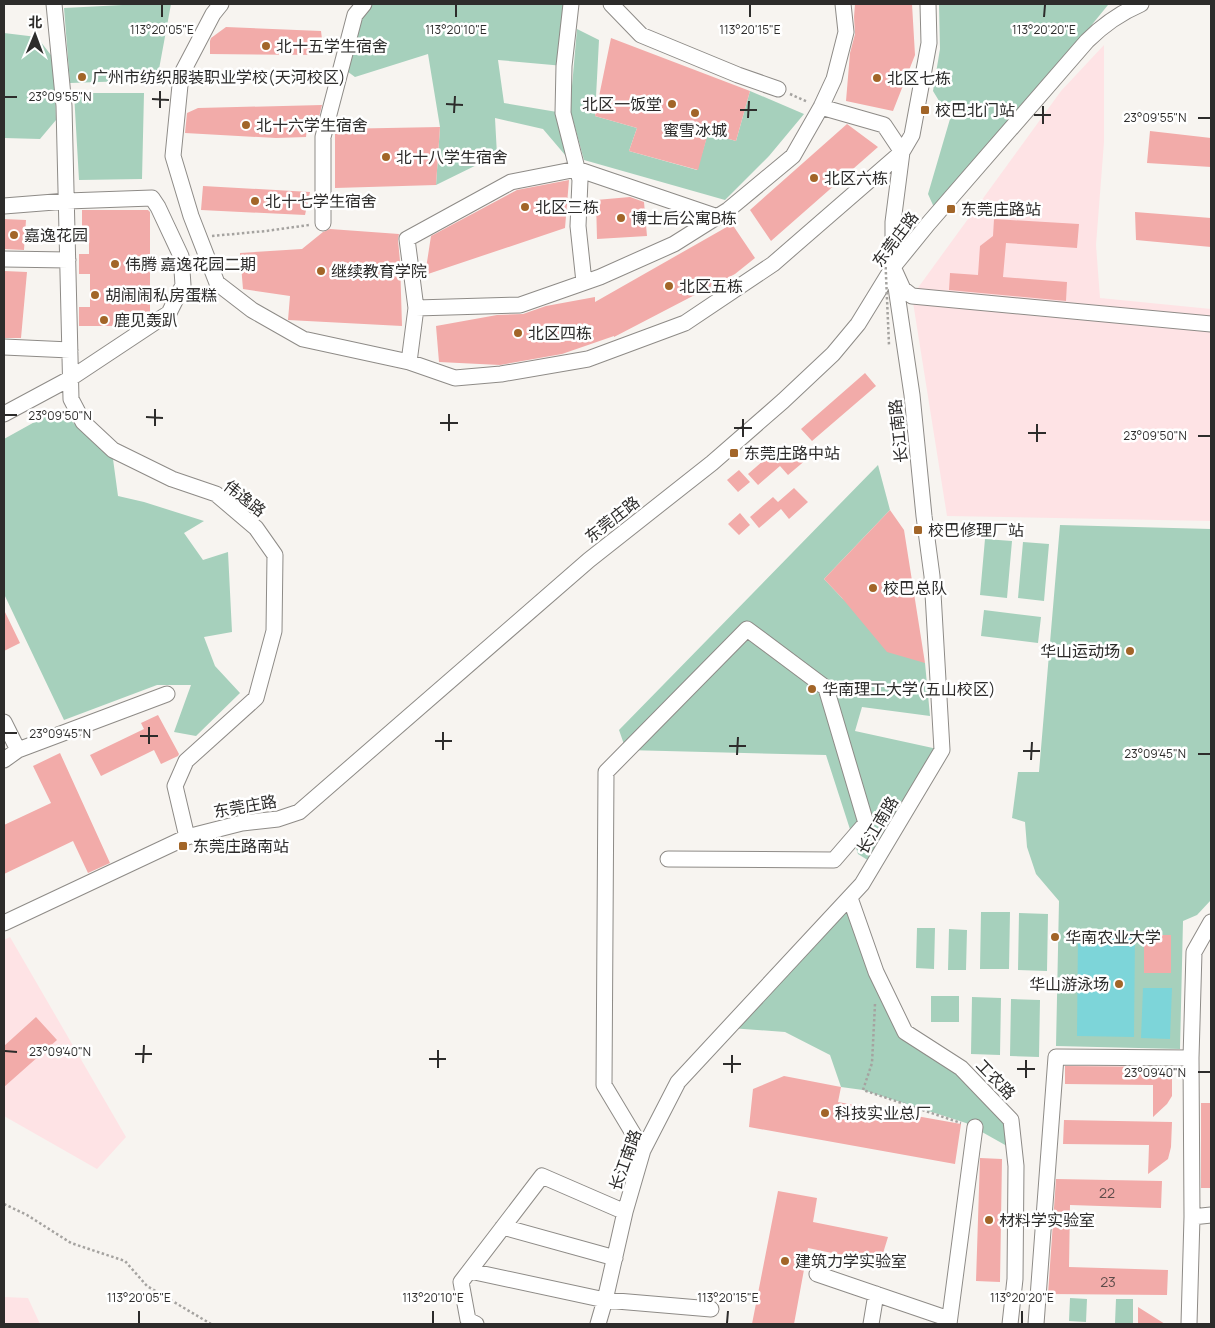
<svg xmlns="http://www.w3.org/2000/svg" width="1215" height="1328" font-family="Manrope,'Noto Sans SC',sans-serif">
<style>
.commercial{fill:#fee3e5}
.green{fill:#a6d0bc}
.water{fill:#7dd5d9}
.building{fill:#f2aba9}
.lines{fill:none;stroke-linecap:round;stroke-linejoin:round}
.minor-casing{stroke:#8e8b87;stroke-width:17}
.path{stroke:#a5a3a0;stroke-width:2.5;stroke-dasharray:2.5 2.5;stroke-linecap:butt}
.minor{stroke:#fff;stroke-width:15}
.path-bridge{stroke:#a5a3a0;stroke-width:2.5;stroke-dasharray:2.5 2.5;stroke-linecap:butt}
.ticks{fill:none;stroke:#2d2c2b;stroke-width:2}
.poi-dot{fill:#a26528;stroke:#fff;stroke-width:2}
.labels{text-anchor:middle;stroke-width:5;stroke-linejoin:round;paint-order:stroke}
.number-label{font-size:14px;fill:#5e4c4a}
.poi-label{font-size:16px;fill:#2d2c2b;stroke:#fff;text-anchor:start}
.street-label{font-size:16px;fill:#2d2c2b;stroke:#fff}
.ticks-label{font-size:12px;text-anchor:middle;fill:#2d2c2b;stroke:#fff;stroke-width:5;stroke-linejoin:round;paint-order:stroke}
</style>
<rect width="100%" height="100%" fill="#f7f4f0"/>
<path class="commercial" d="M1104,45V142L1096,245L1100,298L1211,309V521L947,516L912,296L1061,91Z
M10,937L126,1137L97,1169L4,1116V940Z
M4,1297L28,1298L40,1324H4Z"/>
<path class="green" d="M142,4H171L157,80L70,83L64,8Z
M364,4H571L564,66L498,60L504,103L563,113L577,169L543,129L495,118L497,155L436,185L440,127L428,54L355,77L340,66Z
M939,4H1111L1108,5L937,214L928,194L950,119L933,91L940,49Z
M577,29L599,40L595,116L637,128L629,151L697,170L708,133L736,141L750,91L804,114L769,156L725,200L584,160L570,109Z
M4,33L37,37L54,59L56,120L40,139L4,138Z
M74,93H144L142,179L79,180Z
M58,409L113,459L118,496L144,502L204,521L184,533L203,560L228,552L232,632L204,637L215,666L240,693L196,736L174,732L191,685H157L64,720L4,594V439Z
M878,465L890,510L824,579L842,598L925,663L930,716L862,707L855,731L942,750L874,864L858,854L826,755L626,750L619,730Z
M1060,525L1211,529V900L1197,915L1183,921L1180,1049L1056,1046L1059,901L1036,874L1027,847L1025,822L1012,818L1018,772H1039Z
M985,539L1012,541L1007,598L980,595Z
M1023,542L1049,544L1044,601L1018,598Z
M984,610L1041,617L1038,643L981,636Z
M850,898L905,1032L961,1068L1011,1120L1014,1150L966,1123L863,1090L841,1087L830,1055L785,1032L730,1028Z
M981,912H1010L1009,969H980Z
M1019,913L1048,914L1047,971L1018,970Z
M917,928H935L934,969L916,968Z
M949,929L967,930L966,970H948Z
M931,996H959V1022H931Z
M972,997L1001,998L1000,1055L971,1054Z
M1011,999L1040,1000L1039,1057L1010,1056Z
M1070,1298L1087,1299L1086,1322L1069,1321Z
M1116,1299H1133V1323H1115Z"/>
<path class="water" d="M1078,932L1135,933L1134,1037L1077,1036Z
M1143,988H1172L1170,1039L1141,1038Z"/>
<path class="building" d="M855,4H912L915,55L893,111L846,101L850,53L855,34L854,17Z
M226,27L321,31L324,55L210,54V41L211,38Z
M611,38L750,91L736,141L708,133L698,170L629,151L637,128L595,116Z
M322,105L319,117L308,118L306,137L276,138L185,133L187,113L198,108Z
M847,124L878,147L771,241L750,210Z
M440,127L436,185L335,188V129Z
M1150,131L1211,138V167L1147,163Z
M569,180L565,228L425,275L431,236L517,190Z
M203,186L310,192L305,215L201,210Z
M630,197L644,202L647,236L597,239L596,200Z
M82,210H148L150,212V312H140V321L133,326H79V307H90V274H79V254H89V229H82Z
M1135,212L1211,218V247L1136,240Z
M4,219L26,220L24,250L4,249Z
M994,219L1079,224L1077,248L1006,243L1003,277L1067,282L1066,301L949,290L950,273L978,275L980,246L993,236Z
M732,224L755,258L735,274L614,337V336L562,354L500,365L439,362L436,326L497,315L523,314L546,306L595,297V302Z
M330,229L399,234L398,240L400,261L402,326L288,320L290,296L243,289L240,253L302,249L323,232Z
M4,271L27,272L21,338H4Z
M865,373L876,386L812,441L801,429Z
M794,444L807,459L788,475L780,466L758,485L748,474L772,453L777,458Z
M739,470L750,482L738,492L727,480Z
M794,488L808,502L789,519L781,509L759,528L750,517L773,497L778,502Z
M890,510L904,530L925,663L887,652L842,598L824,579Z
M740,513L750,525L739,535L728,524Z
M4,610L20,643L4,651Z
M158,715L179,754L178,756L161,764L154,750L101,776L90,755L144,729L141,723Z
M60,753L110,863L88,873L73,841L4,874V825L51,803L33,766Z
M1144,935H1171V973H1144Z
M36,1017L57,1040L4,1087V1046Z
M1065,1066L1172,1067V1096L1167,1104L1153,1117V1085L1065,1084Z
M784,1076L841,1087L838,1102L961,1124L955,1164L749,1127L753,1089Z
M1201,1103H1211V1188H1201Z
M1064,1120L1172,1122L1171,1147L1168,1159L1148,1174L1149,1145L1063,1144Z
M980,1158L1002,1159L1000,1282L976,1281Z
M1056,1179L1162,1181L1161,1208L1070,1205L1069,1267L1168,1270L1167,1295L1048,1294Z
M778,1191L817,1198L813,1222L888,1237L880,1263L808,1248L794,1324H752Z
M1138,1307L1165,1324H1138Z"/>
<g class="lines">
<g class="minor-casing">
<path id="minor" d="M54,4L64,106L71,399L83,422L113,450L172,479L216,494L256,528L275,555L274,631L256,698L186,761L175,786L187,837
M221,4L213,14L181,75L173,156L191,216L217,283L252,310L303,339L409,362L455,378L501,374L588,359L685,323L773,264L902,152L884,125L821,107
M571,4L564,66L563,113L580,180L578,226L584,282
M611,4L641,35L738,75L778,89
M928,4L929,43L912,135L902,152L893,222V267L903,289L912,296L1211,324
M4,206L67,201L152,198L158,207L181,256L183,285L169,313L71,378L4,414
M323,223V137L355,15L364,4
M4,259L68,260
M416,308L407,239L511,182L577,169L718,217
M4,347L70,350
M409,362L416,308L520,305L600,277L674,244L728,210L793,156L821,107L834,79L846,32L843,4
M4,722L18,750
M4,760L18,750L167,694
M850,898L876,972L905,1032L961,1068L1011,1120L1016,1166L1015,1279L1010,1324
M4,923L187,837L242,823L278,819L299,812L589,560L712,463L783,401L833,354L858,324L893,267L928,224L1087,41C1103,25 1120,13 1141,4
M643,1150L604,1085L606,772L747,629L826,688L866,823L834,860L668,859
M1192,1217L1211,1215
M503,1227L615,1258
M470,1271L605,1300L711,1309
M817,1274L949,1319
M476,1324L468,1320L461,1282L542,1176L625,1212
M598,1324L605,1300L625,1212L643,1150L678,1082L862,884L942,750L932,576L924,516L912,395L893,267
M871,1324L876,1294
M949,1324L975,1127
M1036,1324L1056,1057L1191,1058
M1189,1324L1192,1217L1191,1058L1194,952L1211,922"/>
</g>
<path class="path" d="M790,94L808,102
M212,236L266,231L309,225
M875,1004L872,1063L863,1090L961,1123
M4,1204L27,1215L71,1243L125,1261L147,1286L211,1324"/>
<use href="#minor" class="minor"/>
<path class="path-bridge" d="M885,252L889,345"/>
</g>
<path class="ticks" d="M162,17V5M456,17V5M750,17V5M1044,17L1045,5M5,97H17M152,99L169,100M446,104L463,105M160,108V91M740,110H757M454,113L455,96M1034,115H1051M748,118L749,101M1198,118H1210M1043,124V106M5,415H17M146,417L163,418M440,423H458M155,426V409M734,428H752M449,431V414M1028,433H1046M1198,436H1210M743,437V419M1037,442V424M5,733H17M140,736H158M435,741H452M149,744V727M729,746H746M443,750V732M1023,751H1040M1198,754H1210M737,755L738,737M1031,760L1032,742M5,1051L17,1052M135,1054H152M429,1059H446M143,1063L144,1045M723,1064H741M438,1068V1050M1017,1069H1035M1198,1072H1210M732,1073V1055M1026,1078V1060M139,1323V1311M433,1323V1311M727,1323L728,1311M1022,1323V1311"/>
<g class="poi-dot">
<circle cx="266" cy="46" r="5"/>
<circle cx="82" cy="77" r="5"/>
<circle cx="877" cy="78" r="5"/>
<circle cx="672" cy="104" r="5"/>
<rect x="920" y="105" width="10" height="10" rx="2.5"/>
<circle cx="695" cy="113" r="5"/>
<circle cx="246" cy="125" r="5"/>
<circle cx="386" cy="157" r="5"/>
<circle cx="814" cy="178" r="5"/>
<circle cx="255" cy="201" r="5"/>
<circle cx="525" cy="207" r="5"/>
<rect x="946" y="204" width="10" height="10" rx="2.5"/>
<circle cx="621" cy="218" r="5"/>
<circle cx="14" cy="235" r="5"/>
<circle cx="115" cy="264" r="5"/>
<circle cx="321" cy="271" r="5"/>
<circle cx="669" cy="286" r="5"/>
<circle cx="95" cy="295" r="5"/>
<circle cx="104" cy="320" r="5"/>
<circle cx="518" cy="333" r="5"/>
<rect x="729" y="448" width="10" height="10" rx="2.5"/>
<rect x="913" y="525" width="10" height="10" rx="2.5"/>
<circle cx="873" cy="588" r="5"/>
<circle cx="1130" cy="651" r="5"/>
<circle cx="812" cy="689" r="5"/>
<rect x="178" y="841" width="10" height="10" rx="2.5"/>
<circle cx="1055" cy="937" r="5"/>
<circle cx="1119" cy="984" r="5"/>
<circle cx="825" cy="1113" r="5"/>
<circle cx="989" cy="1220" r="5"/>
<circle cx="785" cy="1261" r="5"/>
</g>
<g class="labels">
<g class="number-label">
<text x="1107" y="1198">22</text>
<text x="1108" y="1287">23</text>
</g>
<g class="poi-label">
<text x="276" y="52">北十五学生宿舍</text>
<text x="92" y="83">广州市纺织服装职业学校(天河校区)</text>
<text x="887" y="84">北区七栋</text>
<text x="662" y="110" text-anchor="end">北区一饭堂</text>
<text x="935" y="116">校巴北门站</text>
<text x="256" y="131">北十六学生宿舍</text>
<text x="695" y="136" text-anchor="middle">蜜雪冰城</text>
<text x="396" y="163">北十八学生宿舍</text>
<text x="824" y="184">北区六栋</text>
<text x="265" y="207">北十七学生宿舍</text>
<text x="535" y="213">北区三栋</text>
<text x="961" y="215">东莞庄路站</text>
<text x="631" y="224">博士后公寓B栋</text>
<text x="24" y="241">嘉逸花园</text>
<text x="125" y="270">伟腾 嘉逸花园二期</text>
<text x="331" y="277">继续教育学院</text>
<text x="679" y="292">北区五栋</text>
<text x="105" y="301">胡闹闹私房蛋糕</text>
<text x="114" y="326">鹿见轰趴</text>
<text x="528" y="339">北区四栋</text>
<text x="744" y="459">东莞庄路中站</text>
<text x="928" y="536">校巴修理厂站</text>
<text x="883" y="594">校巴总队</text>
<text x="1120" y="657" text-anchor="end">华山运动场</text>
<text x="822" y="695">华南理工大学(五山校区)</text>
<text x="193" y="852">东莞庄路南站</text>
<text x="1065" y="943">华南农业大学</text>
<text x="1109" y="990" text-anchor="end">华山游泳场</text>
<text x="835" y="1119">科技实业总厂</text>
<text x="999" y="1226">材料学实验室</text>
<text x="795" y="1267">建筑力学实验室</text>
</g>
<g class="street-label">
<text transform="translate(895 239) rotate(-53)" y="6">东莞庄路</text>
<text transform="translate(898 431) rotate(-96)" y="6">长江南路</text>
<text transform="translate(245 498) rotate(38)" y="6">伟逸路</text>
<text transform="translate(612 519) rotate(-38)" y="6">东莞庄路</text>
<text transform="translate(245 806) rotate(-10)" y="6">东莞庄路</text>
<text transform="translate(877 825) rotate(-59)" y="6">长江南路</text>
<text transform="translate(996 1079) rotate(46)" y="6">工农路</text>
<text transform="translate(625 1160) rotate(-70)" y="6">长江南路</text>
</g>
</g>
<g class="ticks-label">
<text x="162" y="34">113°20'05"E</text>
<text x="456" y="34">113°20'10"E</text>
<text x="750" y="34">113°20'15"E</text>
<text x="1044" y="34">113°20'20"E</text>
<text x="60" y="101">23°09'55"N</text>
<text x="1155" y="122">23°09'55"N</text>
<text x="60" y="420">23°09'50"N</text>
<text x="1155" y="440">23°09'50"N</text>
<text x="60" y="738">23°09'45"N</text>
<text x="1155" y="758">23°09'45"N</text>
<text x="60" y="1056">23°09'40"N</text>
<text x="1155" y="1077">23°09'40"N</text>
<text x="139" y="1302">113°20'05"E</text>
<text x="433" y="1302">113°20'10"E</text>
<text x="728" y="1302">113°20'15"E</text>
<text x="1022" y="1302">113°20'20"E</text>
</g>
<rect width="1215" height="1328" fill="none" stroke="#2d2c2b" stroke-width="10"/>
<g transform="translate(35 35) rotate(1)" stroke="#ffffff" stroke-width="4" paint-order="stroke">
<path d="M0-4L9 19L0 12L-9 19Z" fill="#2d2c2b"/>
<text y="-8" font-size="14" font-weight="bold" text-anchor="middle" fill="#2d2c2b">北</text>
</g>
</svg>
